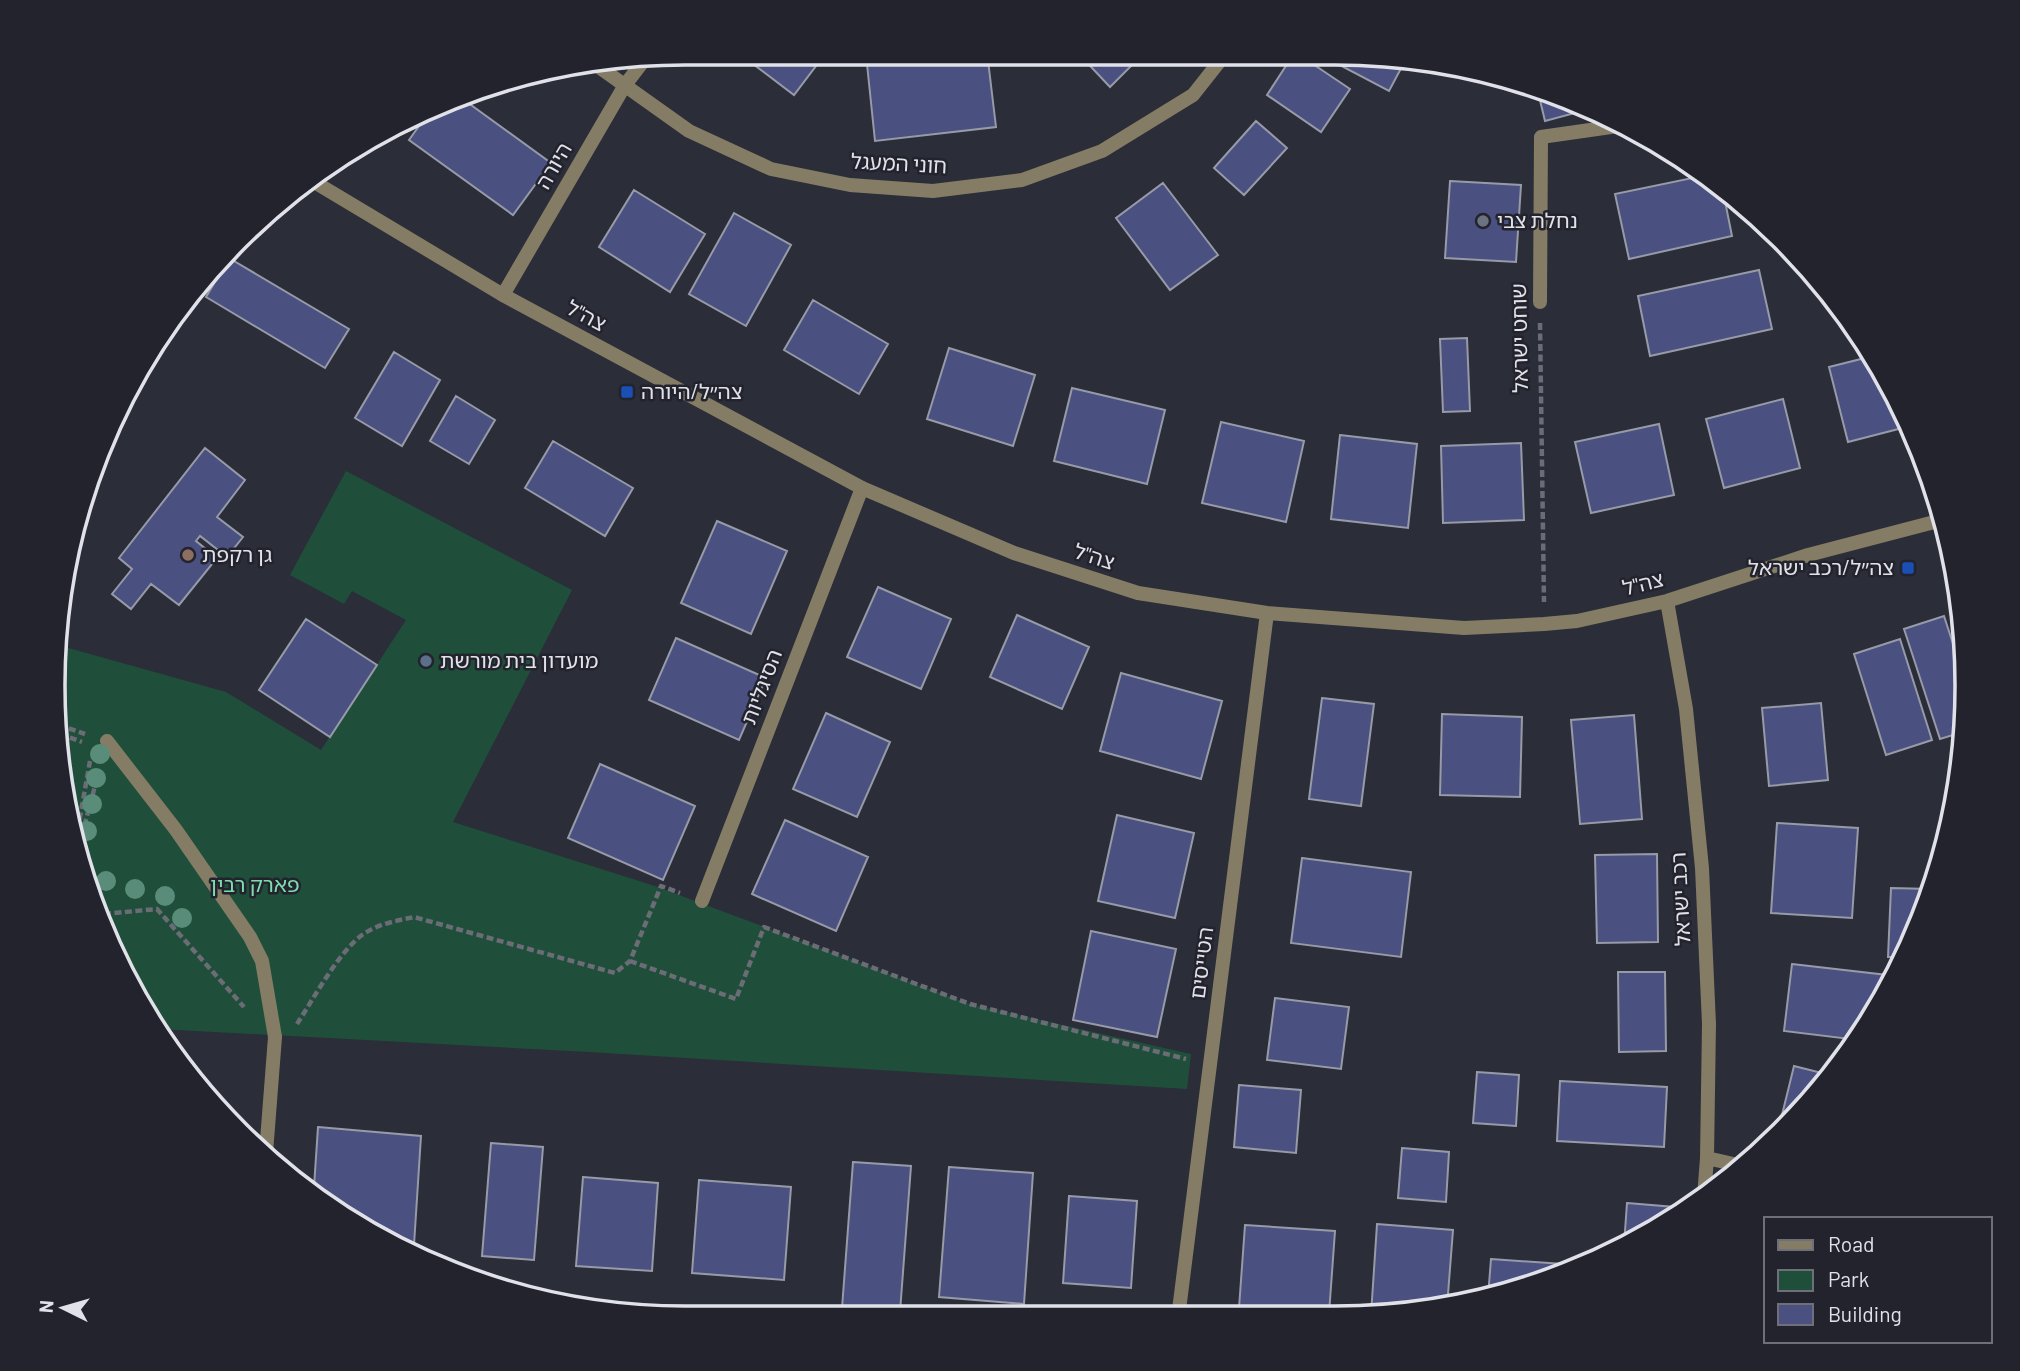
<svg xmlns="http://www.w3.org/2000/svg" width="2020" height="1371" font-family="Barlow,'Noto Sans Hebrew',sans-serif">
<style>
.green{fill:#1f4f3a}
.building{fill:#4a5080;stroke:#979aa7;stroke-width:2}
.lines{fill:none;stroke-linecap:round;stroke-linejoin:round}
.path{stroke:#6b6c76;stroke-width:4.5;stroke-dasharray:7 3.5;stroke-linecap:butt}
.lane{stroke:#847c64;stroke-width:14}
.street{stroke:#847c64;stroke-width:14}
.tree{fill:#598d7a}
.worship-dot{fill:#6b7280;stroke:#22232d;stroke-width:2.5}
.transit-dot{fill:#1a4fb4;stroke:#22232d;stroke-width:2.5}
.education-dot{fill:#8d6e63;stroke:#22232d;stroke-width:2.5}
.service-dot{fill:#5c6f8a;stroke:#22232d;stroke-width:2.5}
.labels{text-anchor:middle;stroke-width:5;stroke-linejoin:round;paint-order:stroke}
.street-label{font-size:21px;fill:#e1e2e9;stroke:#22232d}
.poi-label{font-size:21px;fill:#e1e2e9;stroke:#22232d;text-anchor:start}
.park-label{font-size:21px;fill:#7edbb0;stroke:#22232d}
.rim{fill:none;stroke:#e1e2e9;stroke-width:3.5}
</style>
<rect width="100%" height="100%" fill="#2b2d38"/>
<path class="green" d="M346,471L572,590L453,822L655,886L970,1004L1191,1054L1187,1089L589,1052L158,1029L137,1002L65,809L54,644L226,692L321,750L406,620L352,591L344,604L290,575Z"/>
<path class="building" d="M737,52H823L825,54L794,95Z
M969,52H987L996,127L875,141L867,64Z
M1077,52H1145L1110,87Z
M1295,52L1350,89L1321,132L1267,95Z
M1315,52H1334L1406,59L1389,91Z
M1538,92L1590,109L1545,121Z
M460,97L551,163L513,215L409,140L429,112Z
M1256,121L1287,148L1244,195L1214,168Z
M1697,177L1724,196L1732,236L1629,259L1615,194Z
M1450,181L1521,185L1516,262L1445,258Z
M1163,183L1218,255L1170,290L1116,218Z
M634,190L705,234L670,292L599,247Z
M734,213L791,245L746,326L689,294Z
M229,258L349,329L325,368L206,297Z
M1759,270L1772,329L1650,356L1638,296Z
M813,300L888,344L859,394L784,350Z
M1467,338L1470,411L1443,412L1440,339Z
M949,348L1035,375L1013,446L927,419Z
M394,352L440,380L402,446L355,418Z
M1873,356L1910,426L1848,442L1829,367Z
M1072,388L1165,410L1147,484L1054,461Z
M456,396L495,420L469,464L430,441Z
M1783,399L1800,468L1724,488L1706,419Z
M1221,422L1304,441L1286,522L1202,503Z
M1659,424L1674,495L1591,513L1575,442Z
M1340,435L1417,444L1408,528L1331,519Z
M553,441L633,488L605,536L525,488Z
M1521,443L1524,520L1443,523L1441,446Z
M205,448L245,480L217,517L243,537L227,557L200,536L196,541L217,558L179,605L151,584L131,609L112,594L132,569L119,558Z
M717,521L787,551L751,634L681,603Z
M878,587L951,619L921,689L847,657Z
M1017,615L1089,647L1062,709L990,677Z
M1944,616L1967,687L1963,732L1940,739L1904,629Z
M306,619L377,665L330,737L259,690Z
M676,638L766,678L739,740L649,700Z
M1900,639L1932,740L1886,755L1854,654Z
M1121,673L1222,701L1201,779L1100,751Z
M1322,698L1374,704L1361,806L1309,799Z
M1821,703L1828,780L1769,786L1762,708Z
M826,713L890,742L857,817L793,789Z
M1442,714L1522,717L1520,797L1440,795Z
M1634,715L1642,819L1580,824L1571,720Z
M600,764L695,806L663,880L568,838Z
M1117,815L1194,833L1175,918L1098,901Z
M785,820L868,857L836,931L752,894Z
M1777,823L1858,828L1852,918L1771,913Z
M1657,854L1658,942L1597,943L1595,855Z
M1302,858L1411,872L1401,957L1291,943Z
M1891,888L1931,889L1919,927L1904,957H1888Z
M1091,931L1176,949L1157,1037L1073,1020Z
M1792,964L1887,975L1885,993L1858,1040L1784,1031Z
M1618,972H1665L1666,1051L1619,1052Z
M1275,998L1349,1007L1341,1069L1267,1060Z
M1794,1066L1830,1075L1789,1125L1780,1123Z
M1477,1072L1519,1075L1516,1126L1473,1123Z
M1560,1081L1667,1087L1664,1147L1557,1141Z
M1239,1085L1301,1090L1296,1153L1234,1147Z
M318,1127L421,1136L414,1245L392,1243L314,1187Z
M491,1143L543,1147L534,1260L482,1256Z
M1402,1148L1449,1152L1446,1202L1398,1198Z
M853,1162L911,1166L900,1312L842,1308Z
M949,1167L1033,1173L1024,1304L939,1297Z
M583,1177L658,1183L652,1271L576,1266Z
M699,1180L791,1187L784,1280L692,1273Z
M1069,1196L1137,1201L1131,1288L1063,1283Z
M1627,1203L1687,1208L1686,1212L1624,1245Z
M1377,1224L1453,1230L1447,1307L1371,1315Z
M1245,1225L1335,1231L1329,1314L1239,1308Z
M1491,1259L1563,1264V1275L1488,1297Z"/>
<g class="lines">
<path class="path" d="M1540,323L1544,602
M59,725L85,734
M60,734L82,742
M76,840L90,761
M79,846L99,771
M104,914L157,909L244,1007
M630,961L736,999L764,927L970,1004L1186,1059
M297,1024C314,998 338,953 362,935C377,924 396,921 414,917L615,973L630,961L661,886L680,893"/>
<path class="lane" d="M503,295L625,85
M107,741L176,830L250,937L262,961L275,1037
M702,901L862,488"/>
<path class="street" d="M599,67L689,131L771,169L850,185L933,191L1022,180L1102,151L1193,95L1227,52
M625,85L645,59
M311,180L503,295L862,488L1014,553L1138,593L1267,613L1464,628L1544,624L1577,621L1667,601L1808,555L1942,520
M1540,302L1541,137L1625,125
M1667,601L1686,709L1702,868L1709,1024L1707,1158L1704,1197
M266,1153L275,1037
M1707,1158L1742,1166
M1178,1318L1267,613"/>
</g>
<g class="tree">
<circle cx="100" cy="754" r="10"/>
<circle cx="96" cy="778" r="10"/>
<circle cx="92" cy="804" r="10"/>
<circle cx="87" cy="831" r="10"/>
<circle cx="106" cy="881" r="10"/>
<circle cx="135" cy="889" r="10"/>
<circle cx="165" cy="896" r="10"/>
<circle cx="182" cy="918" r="10"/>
</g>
<circle class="worship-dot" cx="1483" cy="221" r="7"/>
<g class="transit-dot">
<rect x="620" y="385" width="14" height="14" rx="3.5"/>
<rect x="1901" y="561" width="14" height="14" rx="3.5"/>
</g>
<circle class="education-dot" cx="188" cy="555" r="7"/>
<circle class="service-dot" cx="426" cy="661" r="7"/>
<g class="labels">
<g class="street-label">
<text transform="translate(899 164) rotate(3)" y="7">חוני המעגל</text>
<text transform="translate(554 166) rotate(-60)" y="7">היורה</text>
<text transform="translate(586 316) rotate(28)" y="7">צה"ל</text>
<text transform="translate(1520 338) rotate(-91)" y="7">שוחט ישראל</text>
<text transform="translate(1094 557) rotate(18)" y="7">צה"ל</text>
<text transform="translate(1643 584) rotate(-14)" y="7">צה"ל</text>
<text transform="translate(762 687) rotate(-69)" y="7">הסיגליות</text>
<text transform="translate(1681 899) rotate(-93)" y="7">רכב ישראל</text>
<text transform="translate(1202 963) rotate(-83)" y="7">הטייסים</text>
</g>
<g class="poi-label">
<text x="1497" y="228">נחלת צבי</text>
<text x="641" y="399">צה״ל/היורה</text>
<text x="202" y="562">גן רקפת</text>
<text x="1894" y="575" text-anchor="end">צה״ל/רכב ישראל</text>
<text x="440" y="668">מועדון בית מורשת</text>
</g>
<g class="park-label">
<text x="255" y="892">פארק רבין</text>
</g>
</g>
<path d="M0 0H2020V1371H0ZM685 65H1335A620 620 0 0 1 1955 685V686A620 620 0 0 1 1335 1306H685A620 620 0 0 1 65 686V685A620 620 0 0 1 685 65Z" fill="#22232d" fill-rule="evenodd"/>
<path class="rim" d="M685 65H1335A620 620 0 0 1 1955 685V686A620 620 0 0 1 1335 1306H685A620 620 0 0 1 65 686V685A620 620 0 0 1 685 65Z"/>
<rect x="1764" y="1217" width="228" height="126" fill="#22232d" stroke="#6e6f78" stroke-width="2"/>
<rect x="1778" y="1240" width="35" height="10" fill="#847c64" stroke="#6e6f78" stroke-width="2"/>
<text x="1828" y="1252" font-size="21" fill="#e1e2e9">Road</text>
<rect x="1778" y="1270" width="35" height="21" fill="#1f4f3a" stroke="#6e6f78" stroke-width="2"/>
<text x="1828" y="1287" font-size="21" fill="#e1e2e9">Park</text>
<rect x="1778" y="1304" width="35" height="21" fill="#4a5080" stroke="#6e6f78" stroke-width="2"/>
<text x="1828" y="1322" font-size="21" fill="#e1e2e9">Building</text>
<g transform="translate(63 1308) rotate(275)" stroke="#22232d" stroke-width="5" paint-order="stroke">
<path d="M0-5L12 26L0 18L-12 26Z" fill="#e1e2e9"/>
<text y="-10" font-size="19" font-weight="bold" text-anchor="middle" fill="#e1e2e9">N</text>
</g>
</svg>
